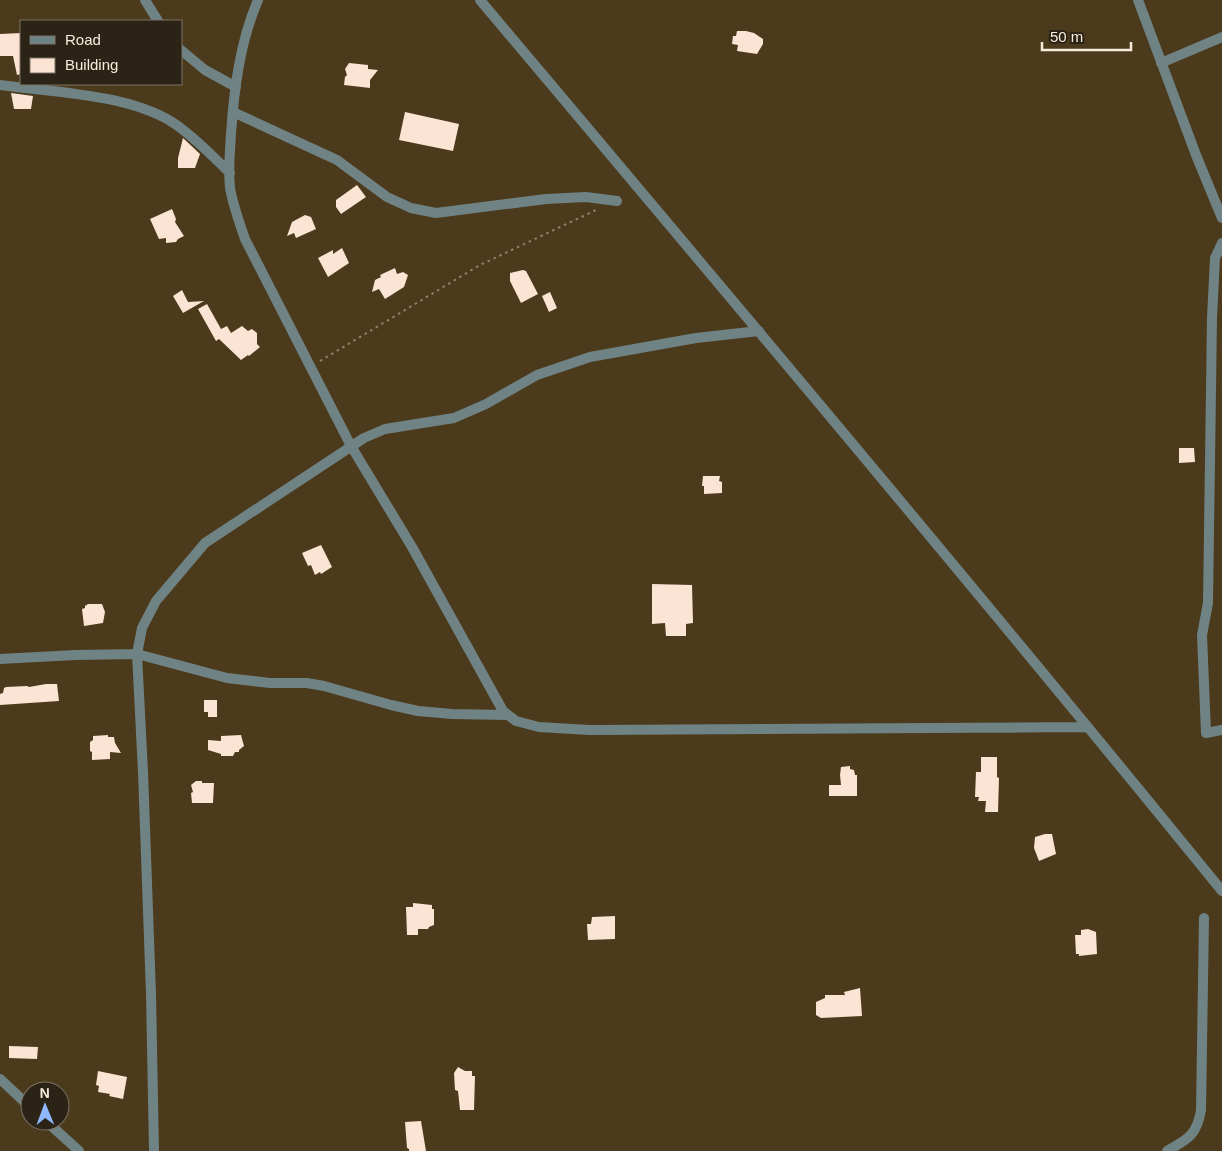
<svg xmlns="http://www.w3.org/2000/svg" width="1222" height="1151" font-family="Arial,sans-serif">
<style>
.building{fill:#fbe4d3}
.lines{fill:none;stroke-linecap:round;stroke-linejoin:round}
.path{stroke:#91826a;stroke-width:2;stroke-dasharray:2.5 4;stroke-linecap:butt}
.minor{stroke:#6f8384;stroke-width:10}
</style>
<rect width="100%" height="100%" fill="#4c3a1c"/>
<path class="building" d="M737,31H746L754,33L763,39V44L757,54L737,51L738,45L732,44L733,36H736Z
M21,33V74L17,75L13,56H0V34Z
M349,63L368,65V69L378,70L370,80V88L344,85L345,77L347,75L345,69Z
M11,93L33,96L31,109H14Z
M405,112L459,124L453,151L399,140Z
M183,138L200,154L195,168H178V158Z
M357,185L366,197L341,214L336,207V200Z
M172,209L176,219L175,222L184,236L178,239L176,242L166,243V238L159,239L150,219Z
M305,215L311,217L316,229L296,238L294,233L287,236L292,222Z
M342,248L349,263L328,277L318,258L333,250V254Z
M395,268L397,274L403,272L408,275L404,287L385,299L379,289L372,292L375,280L381,277L380,275Z
M523,270L526,271L538,294L521,303L510,281V273Z
M182,290L188,302L204,301L183,313L173,296Z
M550,292L557,308L549,312L542,296Z
M207,304L221,329L227,326L231,333L242,326L248,331L252,329L257,333V344L260,347L249,356L248,355L241,360L219,339L216,341L198,309Z
M1179,448H1194L1195,462L1179,463Z
M703,476H720L719,481L722,482V493L704,494V486H702Z
M321,545L332,567L321,574L320,572L315,575L311,565L308,566L302,553Z
M652,584L692,585L693,623L686,624V636H666L665,623L652,624Z
M88,604H102L105,612L103,623L84,626L82,609L85,608V606Z
M46,684H57L59,701L0,705V694L3,693L4,688L6,687L27,686L29,687Z
M204,700H217V717H208V712H204Z
M108,735V737H114L115,743L121,753L110,752V759L92,760V752L90,751V742L93,740V736Z
M241,735L244,746L239,750V752H235L233,756H221V754L208,750V740L221,741V736Z
M981,757H997V777L999,778L998,812H985L986,801H978L979,797H975L976,772H981Z
M850,766V769L854,770L855,775H857V796H829V785H841L840,775L841,767Z
M196,781H202V783H214L213,803H192L191,793L193,792L191,785Z
M1045,834H1052L1056,854L1039,861L1034,848L1035,837Z
M413,903L432,905V909H434V925L429,927L428,929H418V935H407L406,907H413Z
M615,916V939L588,940L587,924H591L592,917Z
M1088,929L1096,932L1097,954L1079,956V954H1076L1075,935H1081V930Z
M860,988L862,1016L821,1018L816,1015V1002L825,998V995H845L844,992Z
M9,1046L38,1047L37,1059L9,1058Z
M458,1067L465,1071H472V1076H475L474,1110H460L458,1091L455,1090L454,1073Z
M98,1071L127,1077L123,1099L109,1096L110,1094L98,1092L99,1086L96,1085Z
M421,1121L426,1151H409V1149L407,1148L405,1122Z"/>
<g class="lines">
<path class="path" d="M320,361L480,265L596,210"/>
<path class="minor" d="M145,0L158,21
M258,0C240,42 234,89 231,134C230,152 228,170 230,188C233,205 239,222 245,239L351,446L412,547L503,711L516,721L539,727L589,730L1088,727
M480,0C729,296 978,591 1222,891
M1138,0L1196,155L1222,218
M181,50L205,70L236,87
M1161,63L1222,37
M0,85C52,92 127,94 172,122C194,136 212,156 230,173
M233,112L337,160L387,197L411,208L436,213L546,199L586,197L617,201
M1222,243L1215,258L1212,318L1208,603L1202,635L1206,733L1222,730
M0,659L75,655L137,654L227,678L270,683H307L324,686L391,705L418,711L452,714L507,715
M0,1079L30,1107
M46,1121L79,1151
M154,1151L151,994L143,772L137,654L142,628L156,601L205,543L364,438L385,429L454,418L486,404L537,375L590,357L696,338L759,331
M1167,1151C1188,1139 1197,1135 1201,1110L1204,918"/>
</g>
<rect x="20" y="20" width="162" height="65" fill="#2b2316" stroke="#7c7364"/>
<rect x="30" y="36" width="25" height="8" fill="#6f8384" stroke="#7c7364"/>
<text x="65" y="45" font-size="15" fill="#f6ebda">Road</text>
<rect x="30" y="58" width="25" height="15" fill="#fbe4d3" stroke="#7c7364"/>
<text x="65" y="70" font-size="15" fill="#f6ebda">Building</text>
<g transform="translate(45 1106) rotate(359)"><circle r="24" fill="#2b2316" stroke="#7c7364"/>
<path d="M0-4L9 19L0 12L-9 19Z" fill="#8eb9fc"/>
<text y="-8" font-size="14" font-weight="bold" text-anchor="middle" fill="#f6ebda">N</text>
</g>
<path d="M1042 42v8h89v-8" fill="none" stroke="#f6ebda" stroke-width="2.5"/>
<text x="1050" y="42" font-size="15" fill="#f6ebda" stroke="#2b2316" stroke-width="4" paint-order="stroke">50 m</text>
</svg>
